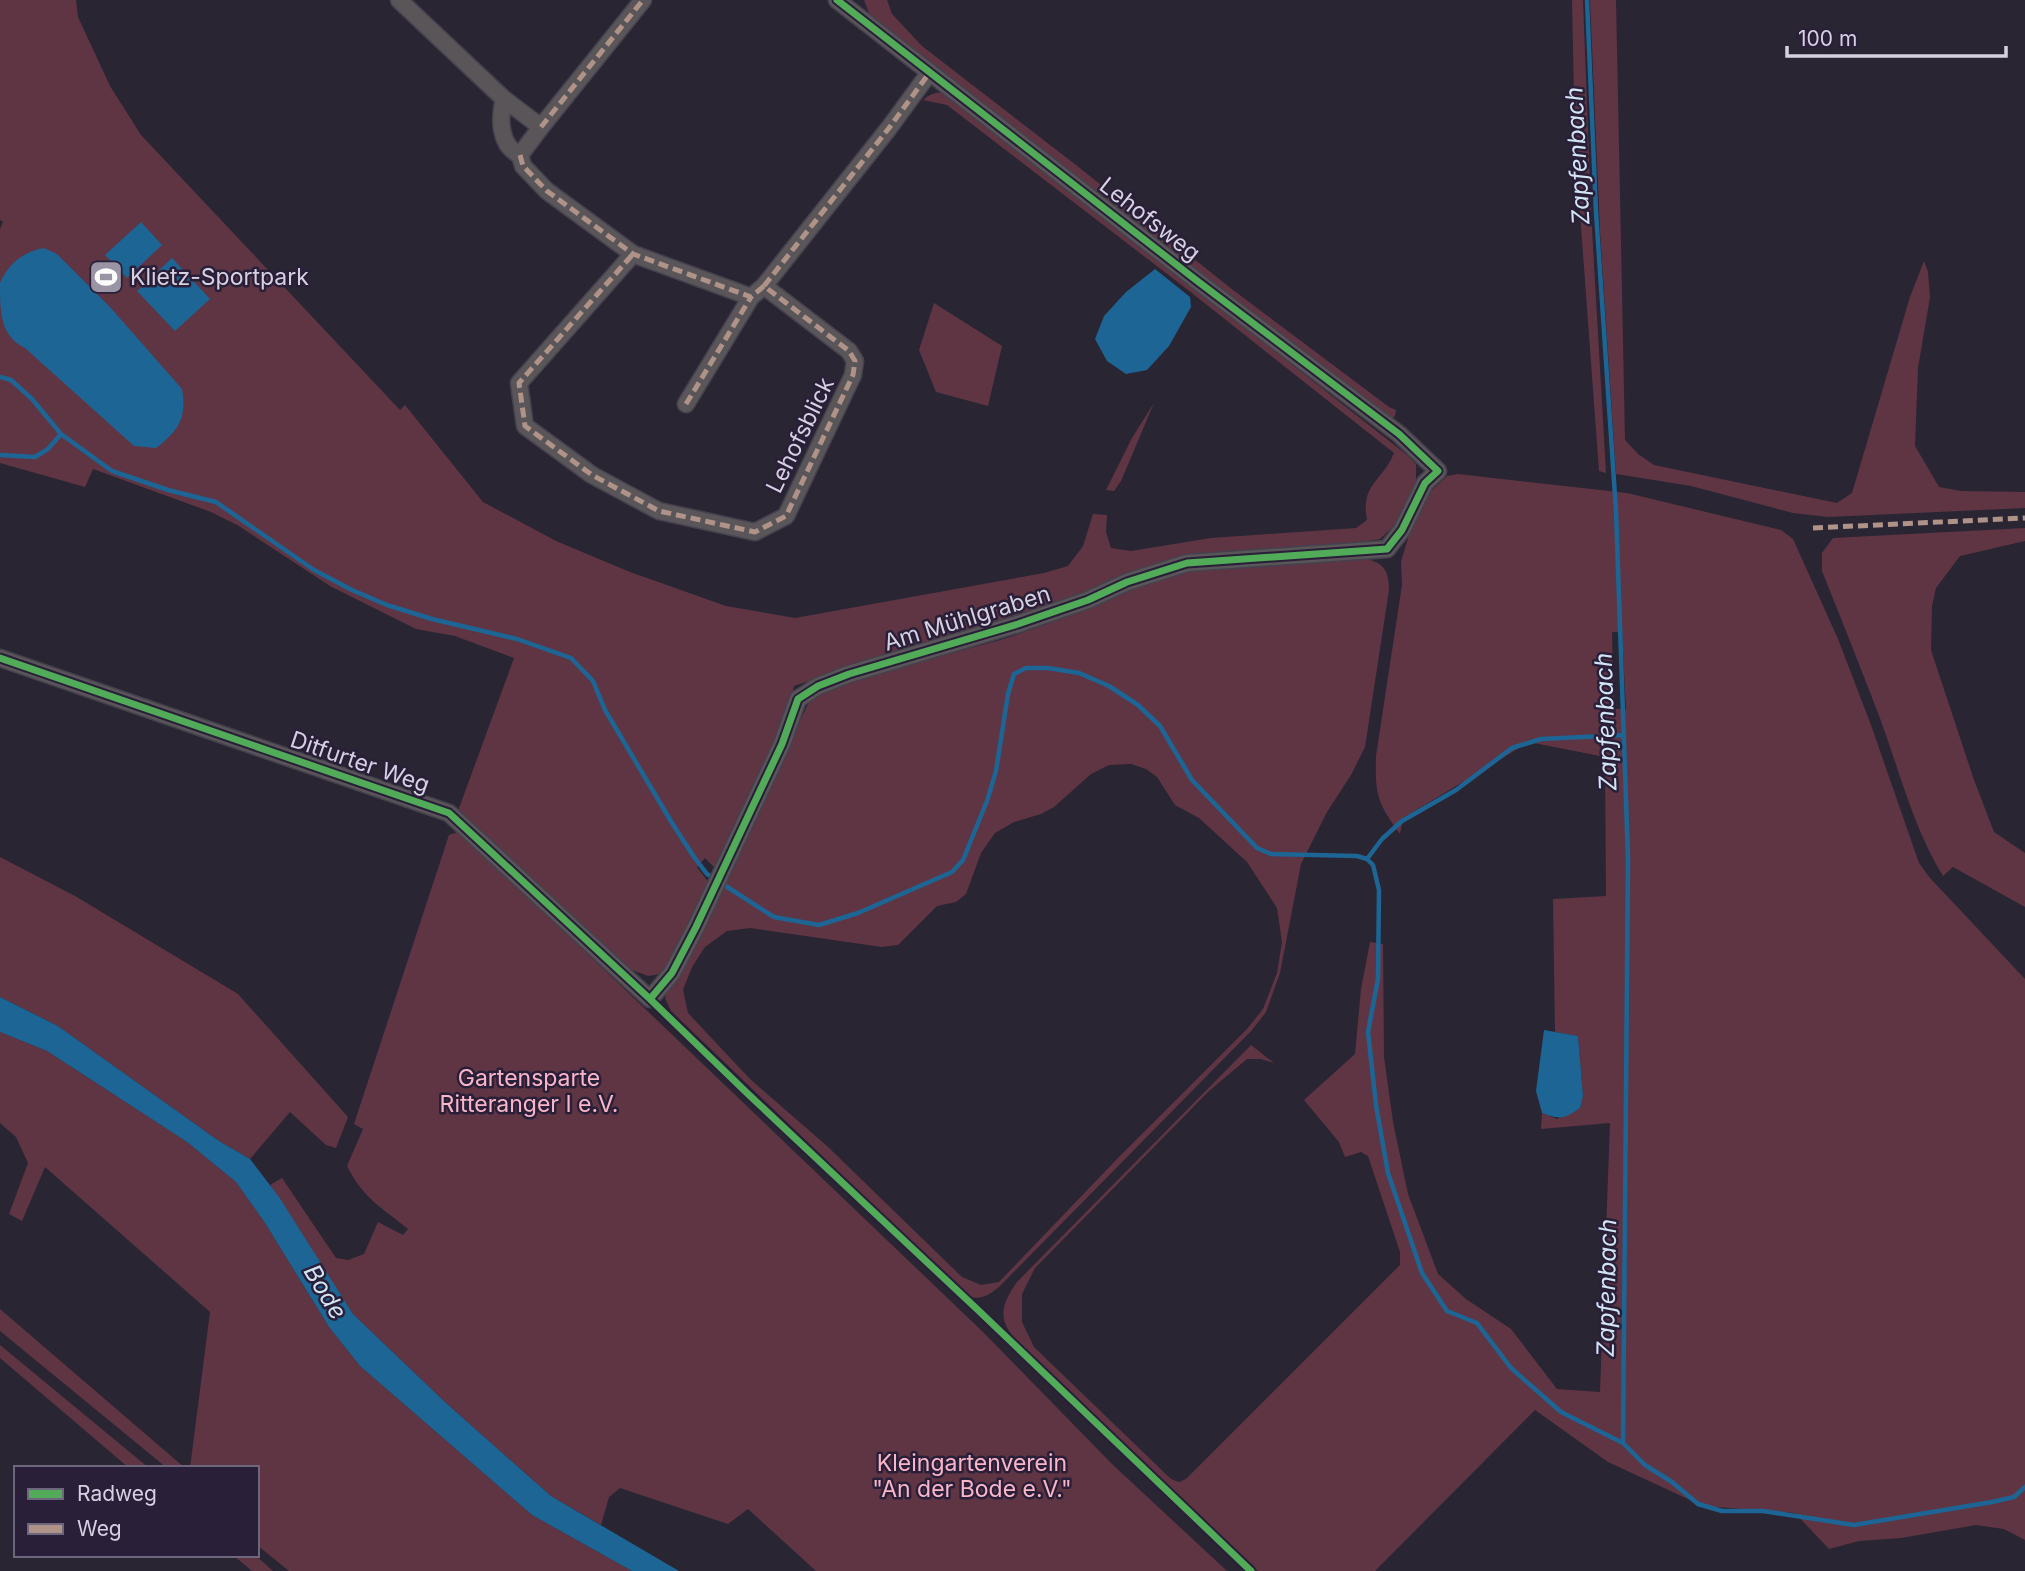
<svg xmlns="http://www.w3.org/2000/svg" width="2025" height="1571" font-family="Inter,sans-serif">
<style>
.green{fill:#5f3544;fill-rule:evenodd}
.water{fill:#1d6594}
.lines{fill:none;stroke-linecap:round;stroke-linejoin:round}
.stream{stroke:#1d6594;stroke-width:4.5}
.minor-casing{stroke:#46414e;stroke-width:19}
.minor{stroke:#595559;stroke-width:16}
.quiet{stroke:#af9288;stroke-width:5;stroke-dasharray:10 5;stroke-linecap:butt}
.cycleway-casing{stroke:#291f39;stroke-width:11}
.cycleway{stroke:#51ab58;stroke-width:7}
.labels{text-anchor:middle;stroke-width:5;stroke-linejoin:round;paint-order:stroke}
.street-label{font-size:23px;fill:#d6d0e1;stroke:#291f39}
.poi-label{font-size:23px;fill:#d6d0e1;stroke:#291f39;text-anchor:start}
.park-label{font-size:23px;fill:#fab5c9;stroke:#291f39}
.water-label{font-size:24px;font-style:italic;fill:#d3e5f4;stroke:#291f39}
</style>
<rect width="100%" height="100%" fill="#2a2533"/>
<path class="green" d="M0,0H76L78,17L110,86L141,135L400,410L405,405L483,502L556,541L630,572L726,606L795,618L1044,573L1068,566L1083,546L1093,514L1107,515L1106,532L1111,548L1131,551L1211,538L1356,528L1367,520C1360,484 1383,481 1394,453L1188,290L947,105L923,100C934,91 940,91 952,97L1407,455L1416,464V481L1412,498L1398,522L1380,539L1357,543L1192,558L1014,621L842,670L794,686L789,710L716,869L705,858L697,867L709,883L678,949L661,974L648,976L632,970L458,811L514,658L455,636L416,629L330,586L239,526L211,512L93,469L85,487L0,463V229L3,222L0,220Z
M864,0H887L892,14L922,46L1076,165L1233,290L1389,407L1396,410L1395,416L1391,419L1299,353L870,16Z
M1572,0H1583L1591,212L1606,473L1599,471L1575,145Z
M1590,0H1616L1625,440L1638,454L1654,465L1837,503L1852,493L1910,297L1924,261L1928,272L1930,297L1918,368L1915,446L1939,487L1961,491L2025,492V508L1828,517L1793,513L1691,486L1616,474L1600,231Z
M934,303L1002,346L988,406L936,392L919,350Z
M1154,403L1121,481L1114,491L1106,490L1132,438Z
M1458,474L1627,493L1781,530L1793,539L1838,639L1871,725L1919,863L1930,878L2025,979V1540L2004,1529L1976,1525L1901,1538L1859,1541L1829,1549L1795,1513L1703,1506L1608,1462L1535,1410L1375,1571H1258L1027,1352C1002,1326 994,1314 1017,1282L1251,1045L1274,1063L1261,1059H1247L1209,1091L1035,1268L1022,1294V1322L1034,1347L1171,1479L1179,1482L1186,1479L1400,1265V1252L1368,1156L1361,1152L1345,1157L1339,1142L1304,1100L1355,1054L1361,989L1370,942L1383,944L1384,1057L1393,1122L1408,1194L1438,1274L1466,1299L1511,1329L1557,1389L1600,1392L1610,1123L1541,1129L1542,1113L1557,1119L1580,1108L1583,1096L1578,1036L1555,1032L1553,899L1606,896L1605,757L1529,742L1403,818L1400,834C1377,802 1375,795 1376,756L1402,585L1401,561L1411,529L1432,490L1447,476ZM1612,632H1622L1626,709H1614Z
M2025,528V541L1960,556L1936,588L1932,606L1931,650L1974,780L1994,832L2025,853V907L1953,867L1943,876C1914,829 1900,773 1881,721C1862,671 1842,621 1822,571V553L1833,538Z
M1356,557C1380,561 1389,565 1389,590L1365,747L1351,775L1327,812L1301,864L1280,973L1266,1012L1252,1030L1001,1285C991,1294 983,1300 969,1297L671,1011L665,998L668,989L737,855L809,702L824,692L852,680L1004,639L1050,623L1122,594L1133,588L1182,572ZM1131,764L1146,769L1157,777L1175,805L1199,818L1247,862L1277,908L1282,942L1277,973L1263,1009L1247,1029L1118,1158L999,1282L981,1285L962,1277L827,1146L750,1079L688,1013L683,990L692,967L705,947L727,931L750,928L882,947L898,945L937,906L956,902L966,894L981,853L995,833L1014,822L1041,814L1054,807L1091,774L1109,765Z
M458,832L478,849L983,1332L1113,1465L1227,1571H816L748,1509L728,1524L620,1488L609,1497L601,1525L551,1496L446,1403L353,1314L270,1185L282,1178L336,1258L348,1260L364,1254L378,1222L403,1235L408,1229C381,1207 364,1199 347,1166L363,1129L354,1124L449,835Z
M0,857L75,896L238,994L348,1117L336,1148L326,1145L290,1112L250,1159L219,1141L58,1026L0,997Z
M0,1032L47,1051L187,1142L236,1182L265,1223L329,1327L360,1366L532,1515L632,1571H289L257,1545V1468H190L210,1312L45,1167L22,1221L9,1214L28,1163L16,1137L0,1123Z
M0,1309L185,1468H167L0,1331Z
M0,1345L149,1468H129L0,1358Z
M233,1555H255L273,1571H252Z"/>
<path class="water" d="M141,222L162,245L127,278L105,255Z
M44,248L57,254L110,307L182,389C187,417 179,431 156,448L134,446L25,348C0,336 0,312 0,283C9,263 23,252 44,248Z
M172,258L210,299L175,331L137,291Z
M1155,269L1190,297L1191,307L1169,346L1147,370L1126,374L1107,361L1095,339L1104,316L1126,292Z
M0,997L58,1026L219,1141L250,1159L279,1197L353,1314L446,1403L551,1496L679,1571H632L532,1515L360,1366L329,1327L265,1223L236,1182L187,1142L47,1051L0,1032Z
M1544,1030L1578,1036L1583,1096L1580,1108C1564,1119 1560,1120 1542,1113L1536,1091Z"/>
<g class="lines">
<path class="stream" d="M1587,0L1596,212L1616,511L1628,858L1623,1443
M0,377L11,380L32,399L61,434L112,471L168,490L216,502L314,570L352,590L387,605L432,619L517,639L571,658L593,681L605,710L672,823L694,857L707,874L714,878
M0,455L35,457L48,449L61,434
M1367,859L1382,839L1402,821L1456,790L1512,748L1541,739L1624,735
M721,883L774,917L819,925L858,913L952,872L963,860L987,801L996,771L1008,694L1014,674L1026,668H1048L1079,673L1109,686L1138,705L1160,726L1192,780L1257,848L1271,854L1357,856L1367,859L1373,865L1379,890L1378,979L1368,1032L1376,1105L1388,1173L1422,1273L1447,1311L1477,1323L1511,1368L1561,1412L1623,1443L1645,1465L1672,1482L1698,1504L1722,1511H1763L1854,1525L1992,1502L2014,1497L2025,1487"/>
<g class="minor-casing">
<path id="minor" d="M399,0L504,99L541,127L520,155C499,146 499,118 504,99
M541,127L643,0
M520,155L523,166L547,191L633,254L751,297L764,286L849,351L855,361L853,375L786,516L755,532L659,511L592,475L525,426L519,383L633,254
M764,286L889,128L930,72
M686,404L751,297
M0,658L449,813L650,999L672,973L696,927L782,744L798,699L818,686L849,674L1018,624L1088,600L1127,582L1187,563L1387,549L1402,530L1425,483L1438,471L1399,434L1196,280L837,0"/>
</g>
<use href="#minor" class="minor"/>
<path class="quiet" d="M541,127L643,0
M520,155L523,166L547,191L633,254L751,297L764,286L849,351L855,361L853,375L786,516L755,532L659,511L592,475L525,426L519,383L633,254
M764,286L889,128L930,72
M686,404L751,297
M1813,528L2025,518"/>
<g class="cycleway-casing">
<path id="cycleway" d="M0,658L449,813L650,999L747,1093L979,1311L1251,1571
M650,999L672,973L696,927L782,744L798,699L818,686L849,674L1018,624L1088,600L1127,582L1187,563L1387,549L1402,530L1425,483L1438,471L1399,434L1196,280L837,0"/>
</g>
<use href="#cycleway" class="cycleway"/>
</g>
<defs>
<g id="stadium-square" transform="scale(1.75)"><rect x="-9" y="-9" width="18" height="18" rx="4" fill="#9a94a4" stroke="#291f39"/><path d="M0-5a6.5 5 0 1 0 0 10a6.5 5 0 1 0 0-10ZM-3.5-1.8h7v3.6h-7Z" fill="#fff"/></g>
</defs>
<g fill-rule="evenodd">
<use href="#stadium-square" x="106" y="277"/>
</g>
<g class="labels">
<g class="street-label">
<text transform="translate(1150 219) rotate(38)" y="8">Lehofsweg</text>
<text transform="translate(800 435) rotate(-64)" y="8">Lehofsblick</text>
<text transform="translate(967 618) rotate(-17)" y="8">Am Mühlgraben</text>
<text transform="translate(360 762) rotate(19)" y="8">Ditfurter Weg</text>
</g>
<g class="poi-label">
<text x="130" y="285">Klietz-Sportpark</text>
</g>
<g class="park-label">
<text x="529" y="1086">Gartensparte<tspan x="529" dy="26">Ritteranger I e.V.</tspan></text>
<text x="972" y="1471">Kleingartenverein<tspan x="972" dy="26">"An der Bode e.V."</tspan></text>
</g>
<g class="water-label">
<text transform="translate(1578 156) rotate(-93)" y="8">Zapfenbach</text>
<text transform="translate(1606 722) rotate(-92)" y="8">Zapfenbach</text>
<text transform="translate(1607 1288) rotate(-89)" y="8">Zapfenbach</text>
<text transform="translate(325 1292) rotate(59)" y="8">Bode</text>
</g>
</g>
<rect x="14" y="1466" width="245" height="91" fill="#291f39" stroke="#6e667c" stroke-width="2"/>
<rect x="28" y="1489" width="35" height="10" fill="#51ab58" stroke="#6e667c" stroke-width="2"/>
<text x="77" y="1501" font-size="21" fill="#d6d0e1">Radweg</text>
<rect x="28" y="1524" width="35" height="10" fill="#af9288" stroke="#6e667c" stroke-width="2"/>
<text x="77" y="1536" font-size="21" fill="#d6d0e1">Weg</text>
<path d="M1787 46v10h219v-10" fill="none" stroke="#d6d0e1" stroke-width="3.5"/>
<text x="1798" y="46" font-size="21" fill="#d6d0e1" stroke="#291f39" stroke-width="5" paint-order="stroke">100 m</text>
</svg>
